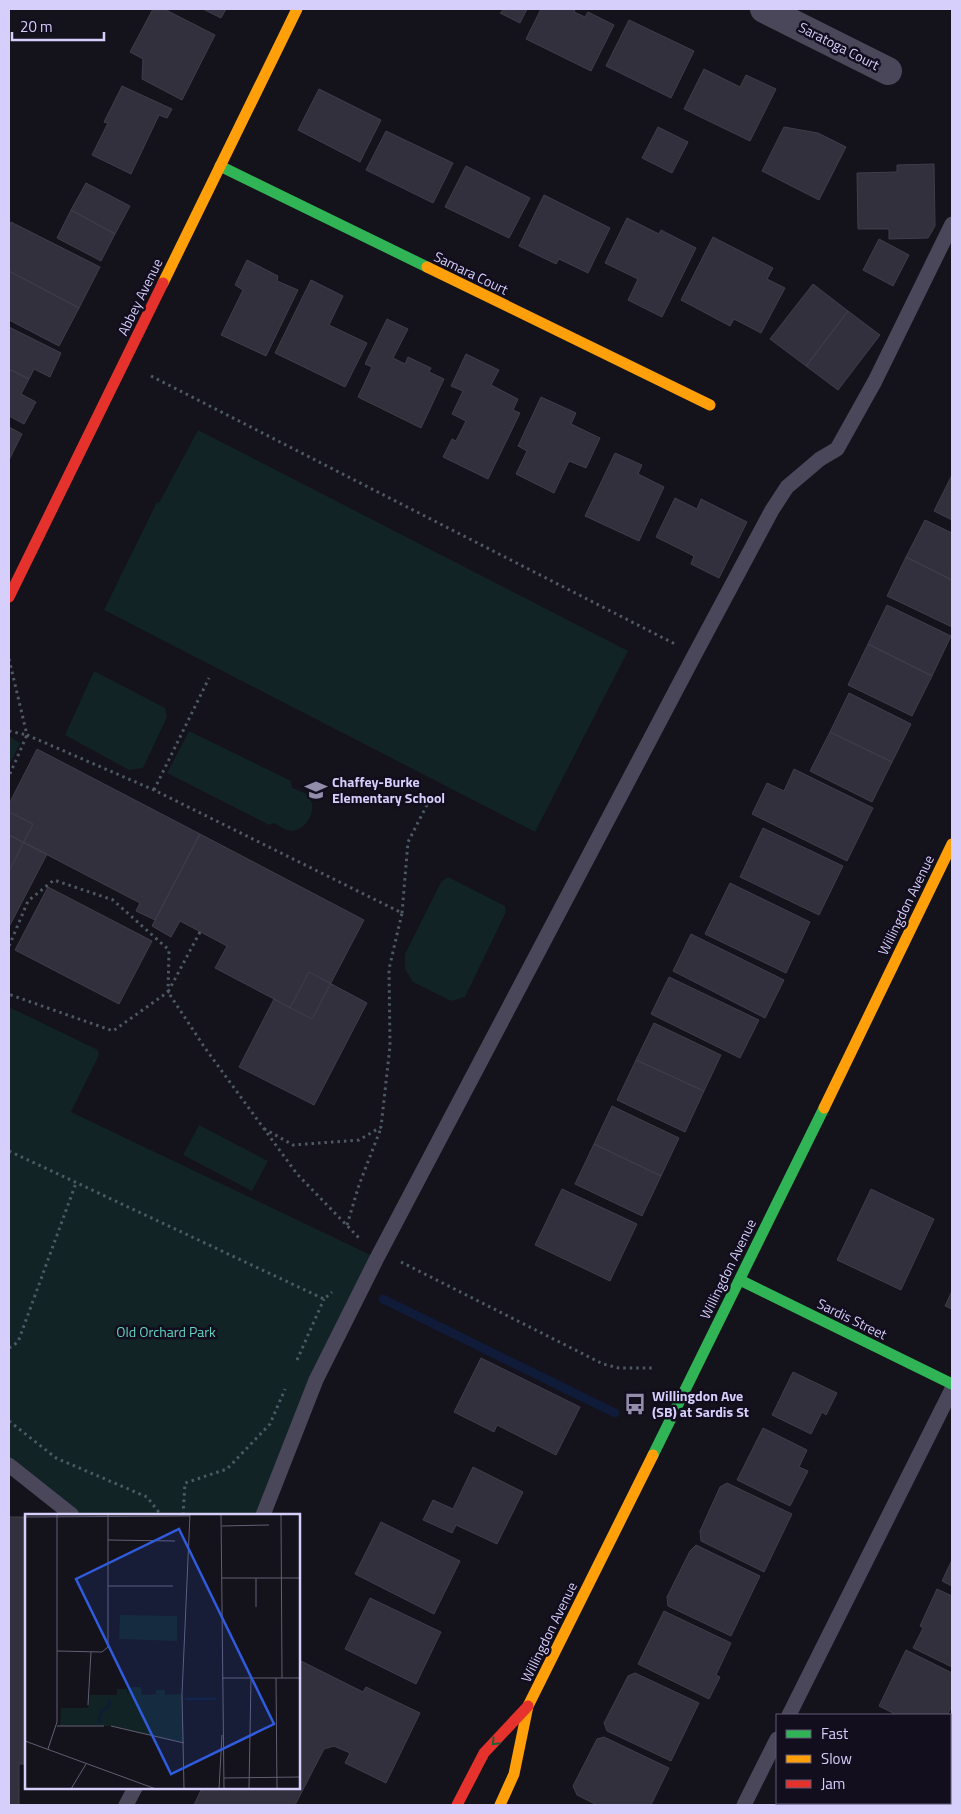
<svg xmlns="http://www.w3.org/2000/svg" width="961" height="1814" font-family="'Titillium Web',sans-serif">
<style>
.green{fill:#112325}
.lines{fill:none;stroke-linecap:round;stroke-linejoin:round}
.stream{stroke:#0f1b39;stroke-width:9}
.building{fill:#32303c;stroke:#413c4d}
.path{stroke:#4d5965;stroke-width:3;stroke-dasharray:2.5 4;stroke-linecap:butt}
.lane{stroke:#4a475b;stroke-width:15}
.street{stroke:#4a475b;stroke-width:28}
.fast{stroke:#30b455;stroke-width:11}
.slow{stroke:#ff9f0a;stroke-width:11}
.jam{stroke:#e5322d;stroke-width:11}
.oneway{stroke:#21613a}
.labels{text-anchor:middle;stroke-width:5;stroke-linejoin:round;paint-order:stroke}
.street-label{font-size:14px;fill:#d7cffb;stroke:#120e1e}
.poi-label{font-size:14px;font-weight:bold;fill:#d7cffb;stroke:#120e1e;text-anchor:start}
.park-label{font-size:14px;fill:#62d4c0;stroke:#120e1e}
.inset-river{fill:none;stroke:#0f1b39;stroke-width:2.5}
.inset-road{fill:none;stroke:#625e74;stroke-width:1}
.view{fill:#305bdc;fill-opacity:0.15;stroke:#305bdc;stroke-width:2.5}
.inset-edge{fill:none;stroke:#d7cffb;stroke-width:2.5}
</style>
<rect width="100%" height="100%" fill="#14121a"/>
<path class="green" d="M198,430L628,651L535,832L104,610L157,502L159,503Z
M94,671L165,708L167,717L143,768L129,770L65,735Z
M189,731L291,781L292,788C298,790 305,792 309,797C318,809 307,830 292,831C286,831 279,826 274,823L269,825L167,773Z
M9,736L20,743L9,766Z
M448,877L505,906L506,912L465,997L451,1001L413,982L405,969V954L441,882Z
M9,1007L98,1050L99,1055L71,1112L377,1258L263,1515H72L9,1465Z
M199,1125L268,1161L252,1191L183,1155Z"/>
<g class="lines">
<path class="stream" d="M383,1299L615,1413"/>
</g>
<path class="building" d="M153,9H164L215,35L182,100L142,79L143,59L130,52Z
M203,9H226L221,18Z
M501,9H527L520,23L500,13L503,10Z
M541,9H575L574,12L585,17L588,12L614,25L591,71L526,39Z
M629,20L694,51L671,98L606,66Z
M704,69L740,87L746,75L776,89L750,141L684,109Z
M122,86L172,109L167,118L159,115L131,174L92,155L108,123L104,122Z
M319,89L381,120L360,162L298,130Z
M658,127L688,142L672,173L642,158Z
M784,127L818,133L846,147L819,200L762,171Z
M386,131L453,163L433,203L366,170Z
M934,164L935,226L928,238L889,239V229H858L857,173L897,172V165Z
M466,166L530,198L509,238L445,207Z
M86,183L130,206L115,234L71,210Z
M544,195L610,228L588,273L559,259L556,264L519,246Z
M71,210L115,234L101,261L57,238Z
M627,218L659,234L661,230L696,248L662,317L628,300L638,279L605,263Z
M11,222L100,267L79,308L9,271V228Z
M713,237L773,268L767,279L785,288L761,333L734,319L730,326L681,300Z
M879,239L909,255L893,286L863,270Z
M247,260L278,276L277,281L298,290L266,356L221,335L243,290L235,285Z
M9,271L79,308L59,346L9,320Z
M311,280L343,296L329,325L367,343L345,387L275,353Z
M813,284L848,311L806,366L770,339Z
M848,311L880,335L838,390L806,366Z
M387,319L408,329L393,358L405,364L408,357L431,368L429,372L444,379L421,428L358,397L372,367L365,364Z
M9,327L61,353L50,377L34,369L29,379L9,369Z
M466,354L499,370L491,385L518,399L513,410L520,413L488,479L443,457L452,439L456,441L466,421L452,414L463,391L451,386Z
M9,369L29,379L21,394L36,402L24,424L9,416Z
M541,397L576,413L571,424L600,438L586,468L569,461L554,493L516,474L527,451L518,446Z
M9,427L22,434L9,460Z
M615,453L642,465L638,474L664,487L639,541L585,516Z
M952,475V520L934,511Z
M675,498L697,509L701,499L747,522L719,578L691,564L694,556L656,537Z
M925,520L952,533V580L906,557Z
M906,557L952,580V627L887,596Z
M887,605L951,636L932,676L868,644Z
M868,644L932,676L912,716L848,685Z
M849,693L911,724L892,762L830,732Z
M830,732L892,762L872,802L810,771Z
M37,749L200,834L155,920L136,911L140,903L9,835V804Z
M794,769L873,808L847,861L752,814L767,783L784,791Z
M9,812L33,824L9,871Z
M763,828L843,866L819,915L740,877Z
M200,834L364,920L312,1019L215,968L227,946L180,921L171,937L152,926Z
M9,835L47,854L9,927Z
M730,883L810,922L786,973L705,934Z
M48,887L152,941L119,1004L15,950Z
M691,934L784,980L765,1018L673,971Z
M309,972L367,1003L314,1105L239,1067L274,999L290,1008Z
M669,977L759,1020L740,1058L651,1014Z
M654,1023L721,1055L704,1091L636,1060Z
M636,1060L704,1091L685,1132L617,1100Z
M612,1106L679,1138L661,1176L594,1144Z
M594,1144L661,1176L642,1216L575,1184Z
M562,1189L637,1224L610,1281L535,1245Z
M871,1189L934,1219L901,1290L837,1260Z
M952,1291V1309L945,1306Z
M481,1358L580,1407L556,1455L497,1425L494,1432L454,1412Z
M793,1372L837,1393L826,1415L822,1412L811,1434L772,1415Z
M763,1428L807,1450L799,1467L808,1471L790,1506L737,1480Z
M473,1467L523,1492L497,1544L456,1525L452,1533L423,1520L433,1500L453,1509Z
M727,1483L792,1514L764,1572L701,1541L700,1531L720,1487Z
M9,1517H25L26,1764H19V1805H9Z
M381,1522L460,1561L434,1614L355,1574Z
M696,1545L760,1576L731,1636L668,1606L667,1597L690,1551Z
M952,1560V1586L942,1581Z
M937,1589L952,1596V1667L913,1648L923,1628L920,1626Z
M370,1598L441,1632L416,1684L345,1649Z
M664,1611L731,1643L716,1675L720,1677L709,1699L638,1664Z
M906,1650L952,1673V1705L948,1714V1715H897L879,1706Z
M299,1660L363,1692L366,1687L420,1713L386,1783L345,1763L350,1753L334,1746L324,1749L295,1805H194L202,1788H299Z
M635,1673L699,1703L671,1761L607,1731L604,1723L628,1676Z
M604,1737L669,1768L651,1805H597L577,1795L573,1786L597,1739Z
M824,1803H896L901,1805H823Z"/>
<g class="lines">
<path class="path" d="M151,376L675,644
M9,659L27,735L154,790L402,913L389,969L390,1046L381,1127L359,1140L293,1145L263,1128
M9,731L27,735L9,776
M154,790L209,678
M402,913L408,842L430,799
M200,932L168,992L205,1048L297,1174L361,1240
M9,946L28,901L54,880L113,900L169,950L168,992L113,1031L11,995L9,996
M9,1151L324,1299L332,1292
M347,1225L359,1185L381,1128
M401,1262L603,1364L619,1368H653
M9,1348L18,1342L76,1183
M297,1360L324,1299
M9,1421L56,1458L147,1497L161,1515
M183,1515L185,1483L227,1469L270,1424L285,1389"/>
<path class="lane" d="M9,1465L72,1515
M263,1515L316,1380L377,1258L695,654L772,510L787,487L820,459L837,449L875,381L952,224
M789,1715L952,1389
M126,1805L135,1788
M744,1805L777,1739"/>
<path class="street" d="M764,9L888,71"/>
<path class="fast" d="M220,166L427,267
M740,1280L952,1384
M653,1455L824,1108"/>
<path class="slow" d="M427,267L710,405
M163,283L297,9
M824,1108L952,844
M500,1805L514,1774L528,1706L653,1455"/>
<path class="jam" d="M9,597L163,283
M457,1805L484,1753L528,1706"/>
</g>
<defs><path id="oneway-chevron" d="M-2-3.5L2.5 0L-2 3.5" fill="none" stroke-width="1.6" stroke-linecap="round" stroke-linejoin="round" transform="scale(1.25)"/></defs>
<use class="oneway" href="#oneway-chevron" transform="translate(495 1742) rotate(133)"/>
<defs>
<g id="school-bare" transform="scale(1.725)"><path d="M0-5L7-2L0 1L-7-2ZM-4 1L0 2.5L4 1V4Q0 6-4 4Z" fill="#938dac" stroke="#120e1e" stroke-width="2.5" paint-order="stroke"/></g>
<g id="bus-bare" transform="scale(1.725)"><path d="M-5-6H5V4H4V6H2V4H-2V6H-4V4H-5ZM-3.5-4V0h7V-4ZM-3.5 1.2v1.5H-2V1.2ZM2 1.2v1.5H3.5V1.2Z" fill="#938dac" stroke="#120e1e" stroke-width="2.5" paint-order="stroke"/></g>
</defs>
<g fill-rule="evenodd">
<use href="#school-bare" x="316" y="790"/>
<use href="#bus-bare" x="635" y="1404"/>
</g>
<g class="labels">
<g class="street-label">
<text transform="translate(839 46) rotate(27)" y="5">Saratoga Court</text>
<text transform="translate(471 273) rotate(26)" y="5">Samara Court</text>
<text transform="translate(140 297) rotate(-64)" y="5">Abbey Avenue</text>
<text transform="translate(906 905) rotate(-64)" y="5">Willingdon Avenue</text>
<text transform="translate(728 1269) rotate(-64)" y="5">Willingdon Avenue</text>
<text transform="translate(852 1319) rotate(26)" y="5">Sardis Street</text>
<text transform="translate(549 1632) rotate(-64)" y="5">Willingdon Avenue</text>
</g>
<g class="poi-label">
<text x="332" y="787">Chaffey-Burke<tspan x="332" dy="16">Elementary School</tspan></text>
<text x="652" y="1401">Willingdon Ave<tspan x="652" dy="16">(SB) at Sardis St</tspan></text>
</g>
<g class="park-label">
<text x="166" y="1337">Old Orchard Park</text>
</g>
</g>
<g transform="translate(25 1514)">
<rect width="275" height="275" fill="#14121a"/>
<path d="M95,101L152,102V127L94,125ZM104,173H116L117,181L139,180H131V176H140V181L157,180L159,229L86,212H35L36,194H63L65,181H92V175H102L103,181Z" fill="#112325"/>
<path class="inset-river" d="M160,185H191M74,209L76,198L83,193L85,187"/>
<path class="inset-road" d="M196,0L199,275M256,0L257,164M0,3L165,2M197,12L244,11M83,26L150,27M197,64H275M83,72H148M231,93V64M32,137L77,138L83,133V0M197,164H275M251,164L252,275M63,191L66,138M32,212H79M86,212L159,229M0,227L131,275M23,235L32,208V0M199,264L275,263M46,275L61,250M159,275L157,180L165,0M194,275L197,221M224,275L226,164"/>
<path class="view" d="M154,15L249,210L146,260L51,65Z"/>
<rect width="275" height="275" class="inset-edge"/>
</g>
<rect width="961" height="1814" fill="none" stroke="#d7cffb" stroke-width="20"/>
<rect x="776" y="1714" width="175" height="90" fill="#120e1e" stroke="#615b76"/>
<rect x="786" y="1730" width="25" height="8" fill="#30b455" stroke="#615b76"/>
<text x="821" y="1739" font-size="15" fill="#d7cffb">Fast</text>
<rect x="786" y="1755" width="25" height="8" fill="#ff9f0a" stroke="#615b76"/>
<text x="821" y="1764" font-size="15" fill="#d7cffb">Slow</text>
<rect x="786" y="1780" width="25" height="8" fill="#e5322d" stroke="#615b76"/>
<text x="821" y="1789" font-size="15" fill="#d7cffb">Jam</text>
<path d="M12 32v8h92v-8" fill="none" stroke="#d7cffb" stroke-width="2.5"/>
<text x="20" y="32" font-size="15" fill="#d7cffb" stroke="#120e1e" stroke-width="4" paint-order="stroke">20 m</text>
</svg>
